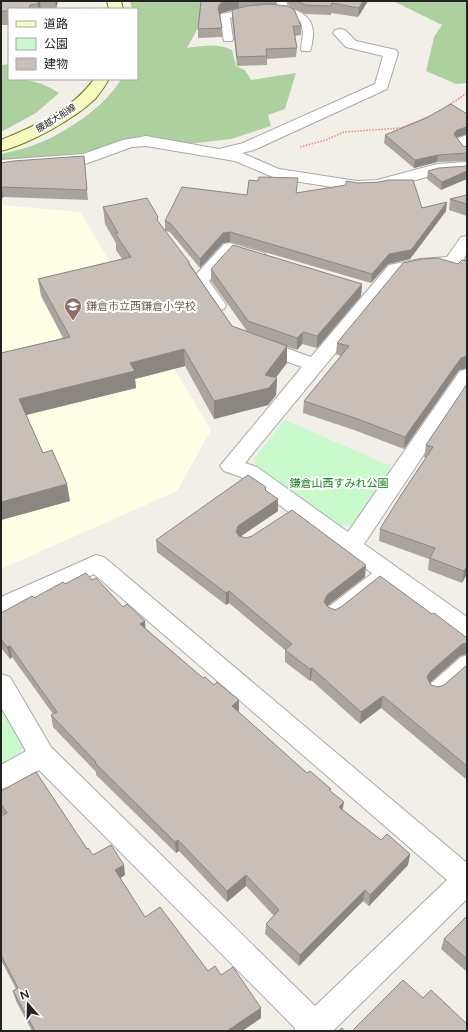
<svg xmlns="http://www.w3.org/2000/svg" width="468" height="1032" font-family="'Varela Round','Noto Sans JP',sans-serif">
<style>
.education{fill:#ffffe5}
.forest{fill:#add19e}
.park{fill:#c8facc}
.lines{fill:none;stroke-linecap:round;stroke-linejoin:round}
.service-casing{stroke:#a9a9a9;stroke-width:2}
.minor-casing{stroke:#a9a9a9;stroke-width:2}
.secondary-casing{stroke:#707d05;stroke-width:2}
.path{stroke:#fa8072;stroke-width:1.5;stroke-dasharray:1.5 1.5;stroke-linecap:butt}
.service{fill:#fff;fill-rule:evenodd}
.minor{fill:#fff;fill-rule:evenodd}
.secondary{fill:#f7fabf;fill-rule:evenodd}
.wall{fill:#aba49e}
.shaded-wall{fill:#8b8681}
.building{fill:#c7bfb8;stroke:#8b8681}
.labels{text-anchor:middle;stroke-width:4;stroke-linejoin:round;paint-order:stroke}
.far-street-label{font-size:9px;fill:#222;stroke:#fff}
.education-label{font-size:11px;fill:#785e54;stroke:#fff;text-anchor:start}
.park-label{font-size:11px;fill:#0c8416;stroke:#fff}
</style>
<rect width="100%" height="100%" fill="#f2efe9"/>
<path class="education" d="M1,205L80,212L211,430L177,491L1,569Z"/>
<path class="forest" d="M130,1H200V24L187,48C202,46 218,43 232,50L236,66L245,70L251,80L296,73L285,109L268,115L271,126L231,139L188,144L153,140L83,156L1,163V154C14,151 27,148 39,143C67,132 107,105 121,79H137V9H132Z
M393,1H467V83L456,84L426,71L434,37L442,25Z
M9,64V79C28,79 43,82 59,93L36,113L1,132V65Z"/>
<path class="park" d="M285,420L393,467L353,525L340,526L256,467L254,459Z
M1,709L24,744L18,759L1,767Z"/>
<g class="lines">
<g class="service-casing">
<path id="service" d="M276,1H286L288,7C303,13 314,18 313,36C312,41 312,47 310,51H302L301,49L303,33L301,22L295,17L281,11Z
M252,8L257,11L255,13L230,18L233,39L232,41H224L220,16L221,14Z
M467,135V154L463,153L454,141L456,139Z
M385,566L391,568L393,572L391,576L339,618L333,620L327,618L324,613L327,608L379,568Z
M467,655V673L441,695L435,697L429,695L426,690L429,685L461,657Z"/>
</g>
<g class="minor-casing">
<path id="minor" d="M340,29L345,30L356,41L396,50L398,53L387,89L254,150L242,153L279,169L357,181L377,180L437,164L467,162V172L438,174L378,190L357,191L275,178L235,161L146,146L132,147L85,164L1,170V160L83,154L123,140L146,136L219,149L243,143L375,84L383,56L346,47L333,33L335,30Z
M467,236V253L463,260L467,261V272L451,267L420,269L401,273L245,463L257,467L348,532L460,371L467,369V390L364,544L467,617V639L459,637L241,477L224,471L220,466L302,367L252,349L249,345L252,341L259,339L266,341L311,357L389,265L420,259L447,257L461,237Z
M230,243L264,253L267,257L264,261L258,262L233,255L209,281L226,305L224,309L217,311L210,309L191,280L224,244Z
M96,555L104,557L467,863V899L333,1031H294L295,1028L39,770L10,786L1,789V765L26,751L1,707V674L10,677L51,747L315,1006L447,880L94,574L1,616V597Z"/>
</g>
<g class="secondary-casing">
<path id="secondary" d="M107,1H121L123,9H109Z
M94,79H109C105,86 100,93 95,99C74,119 29,144 1,151V140C35,126 72,110 94,79Z"/>
</g>
<path class="path" d="M443,109L467,93
M300,147L326,140L344,132L401,128L433,115"/>
<use href="#service" class="service"/>
<use href="#minor" class="minor"/>
<use href="#secondary" class="secondary"/>
</g>
<path class="wall" d="M1,1H58L56,9H9V25H1Z
M201,1H276V5H273L301,26V35L295,36L297,48L296,57L267,59V65L237,66L232,19V10L242,7L239,8L221,13L220,14L222,28V37L198,38V29Z
M287,1H368L358,17L331,13V15L305,14L289,6Z
M467,114V134L456,137L463,146L467,147V161L437,162L414,168L384,143L385,135Z
M84,156L88,200L3,197L1,200V163Z
M467,166L441,190L427,179L428,171Z
M346,181L422,208L446,211L410,259L388,264L371,283L230,242L223,243L200,268L170,232L165,231V221L247,195L297,193L346,185Z
M467,195V216L449,210L450,199Z
M103,207L158,217V222L190,264L232,326L247,331L211,281V269L362,284L361,296L317,348L302,344L297,350L287,347V363L275,378H277L276,395L268,405L214,419L185,366L135,379L136,388L26,415L43,453L70,501L1,520V353L63,338L41,296L38,279L122,259L116,250V243L105,224Z
M467,261V368L459,370L404,449L354,430L303,413L304,401L341,356L336,354L337,343L458,264Z
M467,384V574L462,583L428,570L429,559L379,541L380,529L426,458L424,457L426,445Z
M266,487V491L278,499V511L240,537L365,577L327,606L328,607L460,656L430,683L431,685L438,687L444,685L467,665V780L381,708L360,724L311,680L310,681L285,662V650L229,603L226,605L157,552L156,540Z
M92,580L123,607L145,621V628L203,678L239,700L238,712L307,773L330,792L343,810L381,840L410,854L408,865L369,906L363,901L299,966L265,934L266,924L274,916L246,886L227,902L179,851L176,853L96,775V772L53,727L51,715L53,714L12,657L10,659L1,648V613L65,584Z
M1,791L87,849L93,855L125,875L120,878L145,917L208,971L221,975L261,1008V1018L242,1031H32L16,1001L13,991L16,989L1,960V816L3,815L1,811Z
M467,916V972L441,949L444,939Z"/>
<path class="shaded-wall" d="M38,1H40L41,9H38Z
M55,1H58L56,9Z
M229,1H239V8L221,13L219,16L218,7L221,3Z
M363,1H368L358,17L359,8Z
M467,127V134L455,138L454,134L457,130Z
M438,155L437,162L414,168L415,160Z
M467,171V179L441,190L442,182Z
M2,187L3,197L1,200V188Z
M447,202L446,211L410,259L388,264L371,283L372,274L389,254Z
M230,232V242L223,243L200,268V259L223,233Z
M362,284L361,296L317,348V336Z
M303,332L302,344L297,350V338Z
M287,346V363L267,389L277,378L276,395L268,405L214,419V401L265,375Z
M184,349L185,366L135,379L136,388L22,416L19,399L130,363Z
M467,356V368L459,370L404,449L405,437L461,358Z
M67,484L70,501L1,520V502Z
M278,499V511L238,538L236,532L238,526Z
M366,565L365,577L326,607L324,602L327,595Z
M467,566V574L462,583L464,571Z
M229,591V603L226,605V593Z
M145,621L146,633L140,624Z
M467,643V654L460,656L428,684L427,677L430,672L462,644Z
M10,646L12,657L10,659L7,647Z
M312,668L311,680L310,681V669Z
M383,696L381,708L360,724L361,712Z
M239,700V712L232,717V706Z
M344,802L342,814L339,807Z
M178,840L179,851L176,853L175,842Z
M410,854L408,865L369,906L370,895Z
M124,865L125,875L116,881L115,870Z
M246,875V886L227,902V891Z
M365,890L363,901L299,966L300,955Z
M261,1008V1018L242,1031H227Z"/>
<path class="building" d="M1,1H38V4L30,5L29,9H9V11H1Z
M201,1H229L221,3L218,7L222,28L198,29Z
M298,1H363L359,8L332,3L331,6L305,5Z
M268,4L287,6L294,9L301,26H293L297,48L266,49L267,56L237,57L232,10L247,6Z
M451,104L467,114V127L457,130L454,134L463,146L467,147V153L438,155L415,160L385,135L426,118Z
M84,156L87,190L2,187L1,188V163L13,161Z
M467,166V171L442,182L428,171L439,168Z
M259,177L298,178L296,193L346,185V181L358,183L379,182L388,180H413L422,208L447,202L411,250L389,254L372,274L230,232L223,233L200,259L170,223L165,221L182,187L247,195L249,180L258,181Z
M467,195V204L450,199Z
M147,198L158,217L157,220L189,262V264L232,326L287,346L265,375L277,378L269,388L214,401L184,349L130,363L135,371L19,399L43,453L52,450L67,484L1,502V353L70,337L38,279L131,257L115,233H118L103,207Z
M233,245L362,284L317,336L303,332L297,338L248,321L211,269Z
M438,258L458,264L462,260L467,261V356L461,358L405,437L355,418L304,401L349,346L337,343L403,263L422,259Z
M467,384V566L464,571L430,558L435,548L380,529L401,495L433,447L426,445Z
M248,475L266,487L265,490L278,499L238,526L236,532L239,536L246,538L252,536L292,510L366,565L327,595L324,602L328,607L335,610L341,607L380,576L432,614L434,613L467,638V643L462,644L430,672L427,677L431,685L438,687L444,685L467,665V766L383,696L361,712L312,668L310,669L285,650L292,644L229,591L226,593L156,540Z
M86,573L92,580L96,578L123,607L127,604L145,621L140,624L203,678L205,677L214,685L217,682L239,700L232,706L307,773L310,771L331,789L329,790L344,802L339,807L381,840L387,834L410,854L370,895L365,890L300,955L266,924L279,910L246,875L227,891L178,840L175,842L95,763L96,762L51,715L57,712L10,646L7,647L1,639V613L32,596L34,598L63,582L65,584Z
M36,772L87,849L88,848L93,855L111,845L124,865L115,870L145,917L160,907L208,971L215,966L221,975L233,967L261,1008L227,1031H35L13,991L18,988L1,955V816L7,813L1,804V791Z
M467,916V959L444,939Z
M403,980L423,998L431,990L467,1024V1031H352Z
M342,1028L344,1031H338Z"/>
<defs>
<g id="school-pin" transform="scale(0.9)"><path d="M0 17L-7.5 6A9.5 9.5 0 1 1 7.5 6Z" fill="#8d6e63" stroke="#fff"/><path d="M0-5L7-2L0 1L-7-2ZM-4 1L0 2.5L4 1V4Q0 6-4 4Z" fill="#fff"/></g>
</defs>
<g fill-rule="evenodd">
<use href="#school-pin" x="73" y="306"/>
</g>
<g class="labels">
<g class="far-street-label">
<text transform="translate(56 118) rotate(-32)" y="3">腰越大船線</text>
</g>
<g class="education-label">
<text x="86" y="310">鎌倉市立西鎌倉小学校</text>
</g>
<g class="park-label">
<text x="339" y="487">鎌倉山西すみれ公園</text>
</g>
</g>
<rect width="468" height="1032" fill="none" stroke="#222222" stroke-width="4"/>
<rect x="8" y="8" width="130" height="72" fill="#ffffff" stroke="#a7a7a7"/>
<rect x="16" y="21" width="20" height="6" fill="#f7fabf" stroke="#a7a7a7"/>
<text x="44" y="28" font-size="12" fill="#222222">道路</text>
<rect x="16" y="38" width="20" height="12" fill="#c8facc" stroke="#a7a7a7"/>
<text x="44" y="48" font-size="12" fill="#222222">公園</text>
<rect x="16" y="58" width="20" height="12" fill="#c7bfb8" stroke="#a7a7a7"/>
<text x="44" y="68" font-size="12" fill="#222222">建物</text>
<g transform="translate(28 1004) rotate(340)" stroke="#ffffff" stroke-width="3" paint-order="stroke">
<path d="M0-3L7 15L0 10L-7 15Z" fill="#222222"/>
<text y="-6" font-size="11" font-weight="bold" text-anchor="middle" fill="#222222">N</text>
</g>
</svg>
